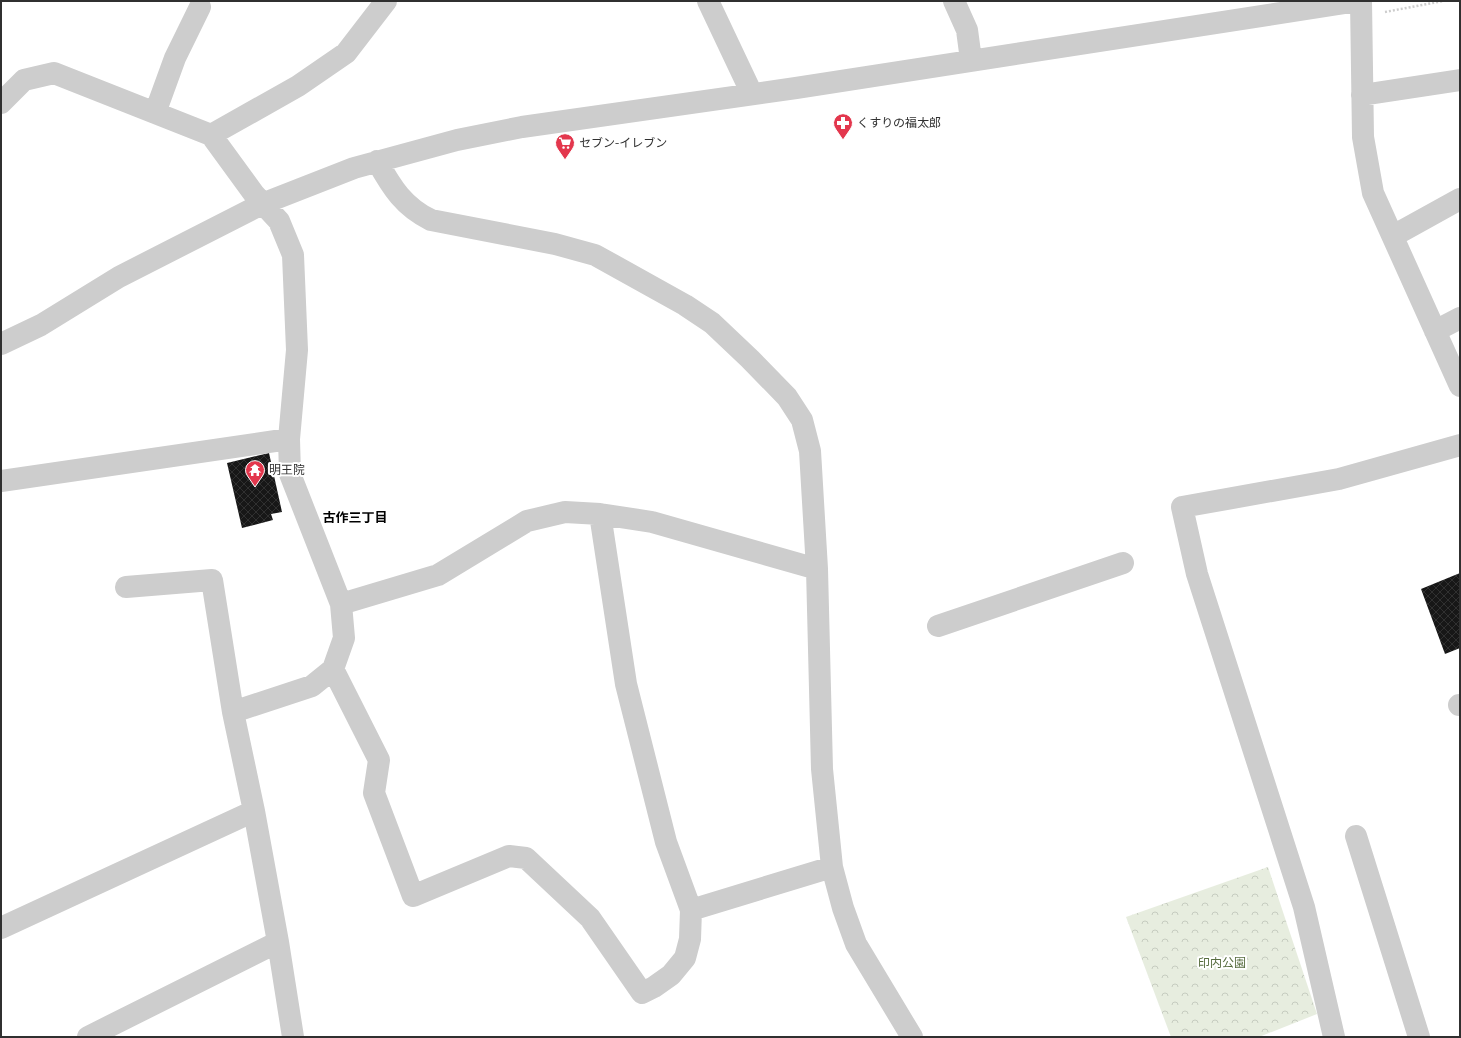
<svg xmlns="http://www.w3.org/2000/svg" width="1461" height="1038" font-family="Karla,'Noto Sans JP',sans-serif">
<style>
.park{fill:url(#park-crowns)}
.building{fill:url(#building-cross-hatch)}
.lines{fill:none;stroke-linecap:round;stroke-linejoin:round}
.path{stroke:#cdcdcd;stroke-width:2.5;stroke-dasharray:2 2;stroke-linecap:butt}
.minor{stroke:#cdcdcd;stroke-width:22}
.labels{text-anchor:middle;stroke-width:4;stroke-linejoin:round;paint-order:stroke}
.poi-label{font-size:12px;fill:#303030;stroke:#fff;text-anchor:start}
.park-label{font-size:12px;fill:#566c3e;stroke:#fff}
.neighbourhood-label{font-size:13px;font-weight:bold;fill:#000;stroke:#fff}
</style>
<defs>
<pattern id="park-crowns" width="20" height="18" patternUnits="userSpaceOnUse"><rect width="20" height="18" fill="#e7eddf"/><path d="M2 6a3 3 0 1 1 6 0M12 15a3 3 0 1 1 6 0" fill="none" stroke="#c6ccc0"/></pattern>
<pattern id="building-cross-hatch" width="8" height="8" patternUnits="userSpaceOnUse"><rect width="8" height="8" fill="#171717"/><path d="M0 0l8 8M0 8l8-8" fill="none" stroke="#303030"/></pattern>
</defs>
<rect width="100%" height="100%" fill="#fff"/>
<path class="park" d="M1268,867L1317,1014L1259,1037H1171L1126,917Z"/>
<path class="building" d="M269,453L282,512L271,514L273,520L242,528L227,463Z
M1460,573V648L1445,654L1421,589Z"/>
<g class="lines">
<path class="path" d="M1385,12L1443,1"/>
<path class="minor" d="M708,1L752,94
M954,1L967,30L971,60
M1361,1L1363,137L1373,193L1460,386
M1362,95L1460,80
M1,103L24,80L54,73L211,135L254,194L279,221L293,255L297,350L289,439L290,474L341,604L344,638L333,669L312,686L233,712
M155,113L175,58L200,7
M211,135L298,86L346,53L386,1
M377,161C392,188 404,207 431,220L555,244L595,255L685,305L712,323L750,359L787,397L802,420L810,451L817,569L822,769L832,867L843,908L856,944L912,1037
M1393,236L1460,199
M1435,331L1460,318
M1,344L41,325L119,277L262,204L354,168L457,140L522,127L796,88L1358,1
M1,481L289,439
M126,587L212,580L233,712L254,811L278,942L293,1037
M341,604L438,575L527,521L565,512L600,514L652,522L817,569
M938,626L1123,563
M333,669L379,760L374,793L413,896L509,856L526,858L590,918L642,993L654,987L671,975L685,958L690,939L691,910L666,842L626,684L600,514
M1459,705H1460
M1356,836L1419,1037
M691,910L832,867
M1,928L254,811
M88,1037L278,942
M1334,1037L1304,907L1197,574L1182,507L1339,479L1460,445"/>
</g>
<defs>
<g id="pharmacy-pin" transform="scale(1)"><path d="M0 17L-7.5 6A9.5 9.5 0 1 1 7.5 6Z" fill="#e3374d" stroke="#fff"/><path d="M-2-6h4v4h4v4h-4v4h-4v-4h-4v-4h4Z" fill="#fff"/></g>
<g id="supermarket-pin" transform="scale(1)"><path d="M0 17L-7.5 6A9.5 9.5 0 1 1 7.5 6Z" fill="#e3374d" stroke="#fff"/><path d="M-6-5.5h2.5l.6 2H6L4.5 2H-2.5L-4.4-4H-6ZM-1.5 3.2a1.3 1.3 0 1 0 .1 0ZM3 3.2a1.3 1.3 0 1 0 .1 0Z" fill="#fff"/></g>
<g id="temple-pin" transform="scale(1)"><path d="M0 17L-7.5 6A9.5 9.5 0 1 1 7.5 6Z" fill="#e3374d" stroke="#fff"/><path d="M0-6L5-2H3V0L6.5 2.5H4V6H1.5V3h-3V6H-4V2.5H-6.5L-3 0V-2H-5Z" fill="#fff"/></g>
</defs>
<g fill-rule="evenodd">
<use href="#pharmacy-pin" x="843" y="123"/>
<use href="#supermarket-pin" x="565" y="143"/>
<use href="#temple-pin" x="255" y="470"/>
</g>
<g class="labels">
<g class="poi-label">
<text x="857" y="127">くすりの福太郎</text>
<text x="579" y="147">セブン-イレブン</text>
<text x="269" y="474">明王院</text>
</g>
<g class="park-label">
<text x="1222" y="967">印内公園</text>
</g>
<g class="neighbourhood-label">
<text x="355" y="522">古作三丁目</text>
</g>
</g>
<rect width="1461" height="1038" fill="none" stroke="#303030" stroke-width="4"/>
</svg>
